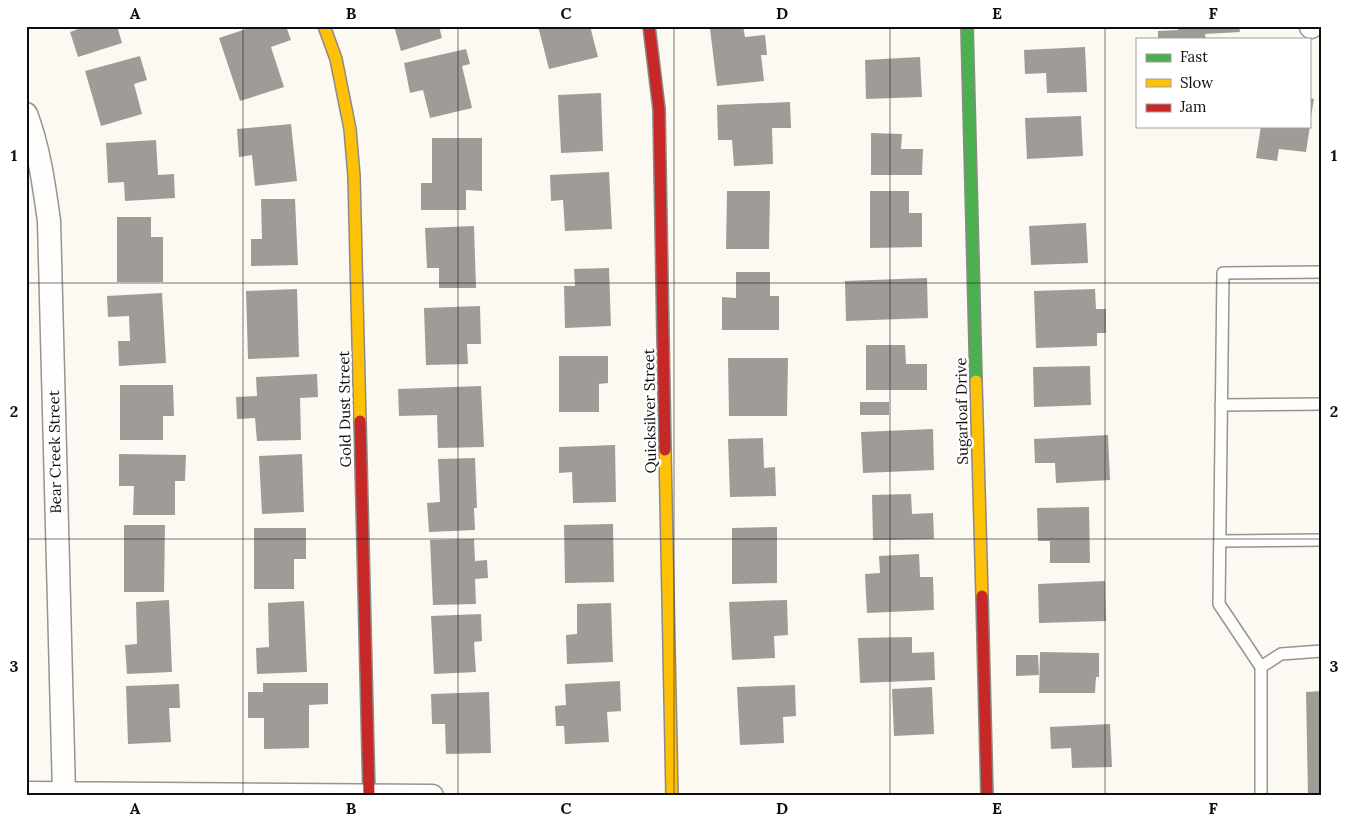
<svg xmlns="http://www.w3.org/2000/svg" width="1348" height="822" font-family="Lora,serif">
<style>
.building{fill:#9f9c98}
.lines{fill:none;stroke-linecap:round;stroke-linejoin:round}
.lane-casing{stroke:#959491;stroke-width:14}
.street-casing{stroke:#959491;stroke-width:25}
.fast-casing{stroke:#8c8a87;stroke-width:14}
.slow-casing{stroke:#8c8a87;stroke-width:14}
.jam-casing{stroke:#8c8a87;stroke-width:14}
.lane{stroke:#fffefd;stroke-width:11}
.street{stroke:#fffefd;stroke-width:22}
.fast{stroke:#4caf50;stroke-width:11}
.slow{stroke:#ffc107;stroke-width:11}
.jam{stroke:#c62828;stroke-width:11}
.grid{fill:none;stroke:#0e0e0e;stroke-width:1;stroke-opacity:0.55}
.labels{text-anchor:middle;stroke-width:5;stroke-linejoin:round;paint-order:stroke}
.street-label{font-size:15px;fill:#0e0e0e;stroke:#fff}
.neatline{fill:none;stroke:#0e0e0e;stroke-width:2}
.grid-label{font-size:16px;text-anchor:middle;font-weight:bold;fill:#0e0e0e}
</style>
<rect width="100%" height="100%" fill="#fcf9f2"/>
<path class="building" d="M80,26H117L122,43L78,57L70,32L81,28Z
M255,26H286L291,40L271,47L284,87L240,101L219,38Z
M394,26H439L442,38L401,51Z
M538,26H590L598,57L549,69Z
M731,26H743L745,37L765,35L767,55H761L764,81L717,86L710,29Z
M1178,26H1239L1240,32L1205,34L1206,39H1158V31L1178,30Z
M1085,47L1087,92L1047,93L1046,73L1025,74L1024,50Z
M466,49L470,64L462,66L472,108L430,118L423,90L410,93L404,63Z
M140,56L147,80L134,84L142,114L101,126L85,71Z
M920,57L922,97L866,99L865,60Z
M601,93L603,151L561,153L558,95Z
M1309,98L1314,99L1310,122H1309Z
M790,102L791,128H772L773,164L734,166L732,140H718L717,105Z
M1081,116L1083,156L1027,159L1025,118Z
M291,124L297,181L255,186L252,155L239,157L237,129Z
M1261,126H1310L1306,152L1279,149L1277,161L1256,158Z
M871,133L902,134L901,149H923L922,175H871Z
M432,138H482V191L466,190V210H421V183H432Z
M156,140L158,175L174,174L175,198L125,201L124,182L108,183L106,143Z
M609,172L612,229L565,231L563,200L551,201L550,175Z
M727,191H770L769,249H726Z
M870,191H909V213H922V247L870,248Z
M261,199H295L298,265L251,266V239H262Z
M117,217H151V237H163V282H117Z
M1086,223L1088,263L1031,265L1029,226Z
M474,226L476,288H439V268H427L425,228Z
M609,268L611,326L565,328L564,286H575L574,269Z
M736,272H770V296H779V330H722V297L736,298Z
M927,278L928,318L846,321L845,281Z
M297,289L299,357L248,359L246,291Z
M1095,289L1096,309H1106V333H1097V346L1036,348L1034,291Z
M162,293L166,363L119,366L118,341H130L129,316L108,317L107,296Z
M480,306L481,344H467L468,364L426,365L424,308Z
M866,345H905L906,364H927V390H866Z
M559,356H608V383L599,384V412H559Z
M728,358H788L787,416H729Z
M1090,366L1091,405L1034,407L1033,367Z
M317,374L318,397L300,398L301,440L257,441L255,418L237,419L236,397L257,396L256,377Z
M120,385H173L174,416H163V440H120Z
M481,386L484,447L438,448L437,415L399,416L398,389Z
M860,402H889V415H860Z
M933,429L934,470L863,473L861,432Z
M1108,435L1110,480L1056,483L1055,463H1035L1034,439Z
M763,438L764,468L775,467L776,496L730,497L728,439Z
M615,445L616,502L573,503L572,472L559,473V447Z
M119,454L186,455L185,481H175V515H133L134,486H119Z
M302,454L304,512L262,514L259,456Z
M475,458L477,508H474L475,530L429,532L427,503L440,502L438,459Z
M911,494L912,514L933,513L934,539L873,540L872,495Z
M1089,507L1090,563H1050V541H1038L1037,508Z
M613,524L614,582L565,583L564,525Z
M124,525H165L164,592H124Z
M777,527V583L732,584V528Z
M254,528H306V559H294V589H254Z
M474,539L475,561L487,560L488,578L475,579L476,604L433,605L430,540Z
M919,554L920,577H933L934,610L867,613L865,574L880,573L879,556Z
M1105,581L1106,621L1039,623L1038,584Z
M169,600L172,672L127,674L125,645L137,644L136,602Z
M787,600L788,635L774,636L775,658L732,660L729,602Z
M304,601L307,672L257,674L256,648L269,647L268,603Z
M611,603L613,662L567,664L566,635L577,634V604Z
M481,614L482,641L474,642L476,672L434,674L431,616Z
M912,637V653L934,652L935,680L860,683L858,638Z
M1040,652L1099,653V677H1096L1095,693H1039Z
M1016,655H1038L1039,675L1016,676Z
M620,681L621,711L607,712L609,742L565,744L564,726H556L555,706L566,705L565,684Z
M263,683H328V704L309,705V748L264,749V718H248V692H263Z
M179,684L180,708H169L171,742L128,744L126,686Z
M795,685L796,716L783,717L784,743L740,745L737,687Z
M932,687L934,734L894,736L892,689Z
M1322,691V796H1308L1306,692Z
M489,692L491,753L446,754L445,724H432L431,694Z
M1110,724L1112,767L1072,768L1071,748L1051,749L1050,727Z"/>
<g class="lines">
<g class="lane-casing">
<path id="lane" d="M1221,405L1322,404
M1220,541L1322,540
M1261,667L1219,604L1223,273L1322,272
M1261,796V667L1281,654L1322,651"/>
</g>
<g class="street-casing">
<path id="street" d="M1311,27V26
M26,114C39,148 44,185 49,221L64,793
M26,793L432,796"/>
</g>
<g class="fast-casing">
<path id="fast" d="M967,26L976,381"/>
</g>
<g class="slow-casing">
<path id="slow" d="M324,26L336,59L350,129L354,176L360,421
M976,381L982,596
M665,450L672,796"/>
</g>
<g class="jam-casing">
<path id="jam" d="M649,26L659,109L665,450
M360,421L369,795
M982,596L987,796"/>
</g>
<use href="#lane" class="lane"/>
<use href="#street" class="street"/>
<use href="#fast" class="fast"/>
<use href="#slow" class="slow"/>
<use href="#jam" class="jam"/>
</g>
<path class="grid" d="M243,26V796M458,26V796M674,26V796M890,26V796M1105,26V796M26,283H1322M26,539H1322"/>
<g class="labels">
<g class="street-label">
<text transform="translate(345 409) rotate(-91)" y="5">Gold Dust Street</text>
<text transform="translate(650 411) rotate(-91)" y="5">Quicksilver Street</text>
<text transform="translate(962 411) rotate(-91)" y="5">Sugarloaf Drive</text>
<text transform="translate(55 452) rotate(-91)" y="5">Bear Creek Street</text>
</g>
</g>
<rect width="1348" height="822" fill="none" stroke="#ffffff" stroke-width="55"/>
<rect x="1136" y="38" width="175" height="90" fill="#ffffff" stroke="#9f9f9f"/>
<rect x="1146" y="54" width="25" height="8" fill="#4caf50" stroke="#9f9f9f"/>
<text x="1180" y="62" font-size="15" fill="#0e0e0e">Fast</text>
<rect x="1146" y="79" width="25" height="8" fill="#ffc107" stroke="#9f9f9f"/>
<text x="1180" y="88" font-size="15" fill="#0e0e0e">Slow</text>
<rect x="1146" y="104" width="25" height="8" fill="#c62828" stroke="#9f9f9f"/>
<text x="1180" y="112" font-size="15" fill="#0e0e0e">Jam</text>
<rect x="28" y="28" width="1292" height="766" class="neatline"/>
<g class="grid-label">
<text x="135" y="19">A</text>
<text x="351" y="19">B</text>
<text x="566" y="19">C</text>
<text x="782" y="19">D</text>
<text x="997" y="19">E</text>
<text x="1213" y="19">F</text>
<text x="14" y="161">1</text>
<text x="1334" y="161">1</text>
<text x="14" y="417">2</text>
<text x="1334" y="417">2</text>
<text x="14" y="672">3</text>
<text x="1334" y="672">3</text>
<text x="135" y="814">A</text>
<text x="351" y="814">B</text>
<text x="566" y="814">C</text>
<text x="782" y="814">D</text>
<text x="997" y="814">E</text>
<text x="1213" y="814">F</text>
</g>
</svg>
